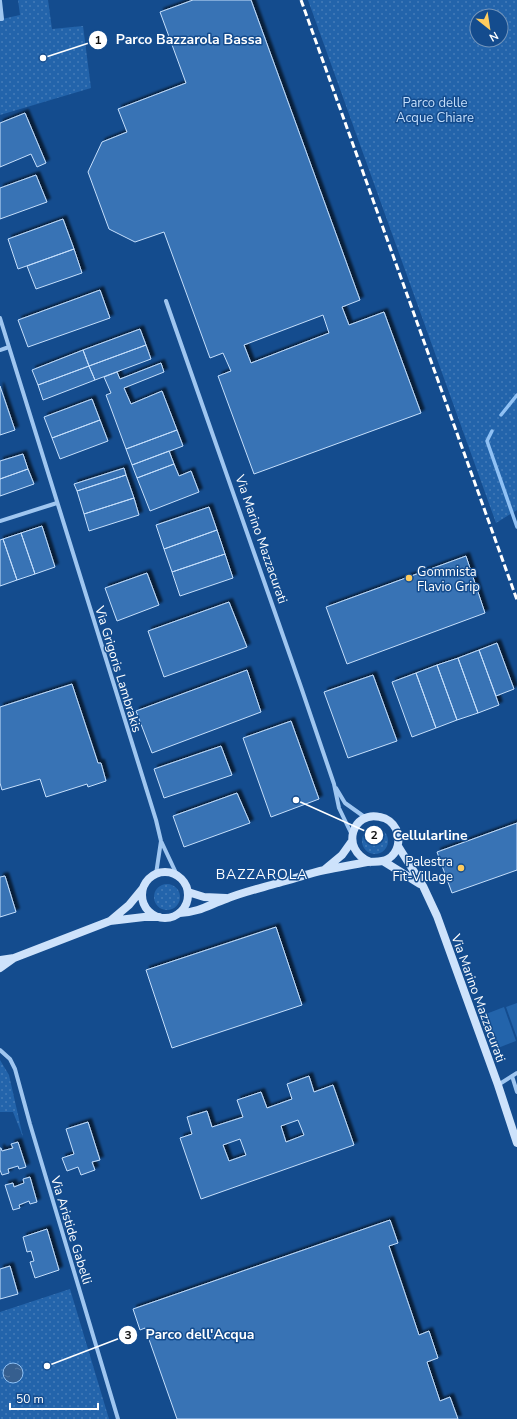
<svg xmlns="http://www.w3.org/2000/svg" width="517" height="1419" font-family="'Nunito Sans',sans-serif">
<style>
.grass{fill:url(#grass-dots);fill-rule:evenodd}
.garden{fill:#2364ab}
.water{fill:url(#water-ripples);stroke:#90c1f4}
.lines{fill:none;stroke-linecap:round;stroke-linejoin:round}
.stream{stroke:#90c1f4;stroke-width:3.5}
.building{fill:#3873b5;stroke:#c5dffc;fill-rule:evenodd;filter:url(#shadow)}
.street{stroke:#9fc6f0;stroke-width:4}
.secondary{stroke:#cde2fb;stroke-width:8}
.rail{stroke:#fff;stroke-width:3;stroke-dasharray:7 3;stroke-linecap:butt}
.poi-dot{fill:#ffcc5e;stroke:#144c8e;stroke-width:1.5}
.labels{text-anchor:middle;stroke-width:3;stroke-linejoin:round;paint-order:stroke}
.park-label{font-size:13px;fill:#c5dffc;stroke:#144c8e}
.street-label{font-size:13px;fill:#fff;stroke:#144c8e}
.poi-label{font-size:13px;fill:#fff;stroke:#144c8e;text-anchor:start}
.neighbourhood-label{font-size:14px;letter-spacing:1px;fill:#fff;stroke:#144c8e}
.leader{fill:none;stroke:#fff;stroke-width:1.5}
.callout-dot{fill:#fff;stroke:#144c8e;stroke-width:1.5}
.mark-label{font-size:12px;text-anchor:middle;font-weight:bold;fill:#111}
.callout-label{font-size:14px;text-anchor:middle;font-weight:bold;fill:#fff;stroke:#144c8e;stroke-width:3;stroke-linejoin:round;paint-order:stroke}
</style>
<defs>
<pattern id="grass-dots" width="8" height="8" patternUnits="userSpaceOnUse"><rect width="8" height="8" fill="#2364ab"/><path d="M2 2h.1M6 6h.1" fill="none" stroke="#447bb8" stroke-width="1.8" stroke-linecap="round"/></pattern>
<pattern id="water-ripples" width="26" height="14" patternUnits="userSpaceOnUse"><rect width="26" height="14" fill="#365f8f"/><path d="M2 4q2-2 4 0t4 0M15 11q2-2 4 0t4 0" fill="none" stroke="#5477a0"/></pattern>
<filter id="shadow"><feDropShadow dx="3.5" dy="-3.5" stdDeviation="1" flood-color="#0009"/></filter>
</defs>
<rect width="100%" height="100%" fill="#144c8e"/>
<path class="grass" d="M18,0H48L52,29L83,26L91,88L0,115V21L2,19L20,15Z
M308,0H517V510L496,523ZM477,16H501V40H477Z
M362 841a13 13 0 1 1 26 0a13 13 0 1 1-26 0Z
M154 897a13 13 0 1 1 26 0a13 13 0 1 1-26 0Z
M0,1060L9,1075L23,1137L13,1112H0Z
M70,1289L109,1419H0V1312Z"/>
<path class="garden" d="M517,1003V1038L506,1007Z
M504,1007L516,1041L498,1048L486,1014Z"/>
<path class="water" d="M3 1373a10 10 0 1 1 20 0a10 10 0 1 1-20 0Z"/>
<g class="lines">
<path class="stream" d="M501,415L517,395
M492,431L487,441L517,527"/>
</g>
<path class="building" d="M193,0H251L360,300L342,307L349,325L384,312L421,413L254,474L218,376L231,371L223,353L210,358L164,232L135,242L109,229L88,172L102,142L127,132L118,109L186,83L160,12ZM323,315L329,333L251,363L244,345Z
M25,113L46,163L37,167L31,154L0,167V123Z
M36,175L47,202L0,219V188Z
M63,219L74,249L18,269L8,239Z
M74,249L82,273L36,289L27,266Z
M100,290L110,318L28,347L18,320Z
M140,329L146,345L89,366L83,350Z
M146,345L151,359L95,380L89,366Z
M83,350L89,366L38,385L32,370Z
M161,363L164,372L124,388L131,404L162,391L177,430L126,449L106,395L111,393L104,377L117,372L120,379Z
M89,366L95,380L43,400L38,385Z
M0,386L15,430L0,435Z
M92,399L100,420L52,438L44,417Z
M100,420L108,441L60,459L52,438Z
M177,430L183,446L132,465L126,449Z
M169,451L174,464L137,478L132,465Z
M23,454L28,469L0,479V461Z
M174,464L179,476L191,471L199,492L150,511L137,478Z
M124,468L126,475L77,491L74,484Z
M28,469L34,484L0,496V479Z
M126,475L134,498L84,514L77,491Z
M134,498L139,515L89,531L84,514Z
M209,507L217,530L164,549L156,525Z
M42,526L55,567L35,574L21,533Z
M217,530L225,554L172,572L164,549Z
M21,533L35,574L17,580L3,539Z
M3,539L17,580L0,586V540Z
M225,554L233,578L180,596L172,572Z
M466,556L485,613L347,664L326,607Z
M147,573L159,605L117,621L105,588Z
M229,602L247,647L164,677L148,631Z
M497,643L514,689L496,696L479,650Z
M479,650L499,705L478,713L458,658Z
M458,658L478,713L457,720L437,665Z
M437,665L457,720L436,728L416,673Z
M247,670L261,712L152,753L136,711Z
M416,673L436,728L412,737L392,682Z
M373,675L397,741L348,758L324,692Z
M72,684L98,763H101L106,781L88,787L87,784L46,797L40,779L2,790L0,783V707Z
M291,721L319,799L271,817L243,738Z
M221,746L232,775L164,798L154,769Z
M237,793L250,823L184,847L173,816Z
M517,823V870L452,893L437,852Z
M5,876L16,912L0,917V877Z
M276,927L302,1005L172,1048L146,970Z
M309,1076L314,1092L333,1085L354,1145L201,1199L180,1138L192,1134L187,1117L207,1111L212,1127L243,1117L237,1100L261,1092L267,1108L292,1099L287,1084ZM298,1120L304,1135L286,1142L281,1126ZM240,1139L246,1155L229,1161L223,1145Z
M88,1122L100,1160L92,1162L95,1170L81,1175L78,1167L67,1171L62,1158L74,1154L66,1129Z
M18,1142L26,1167L19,1169L18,1166L8,1169L9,1173L2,1175L0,1170V1148H1L2,1151L13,1148L11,1144Z
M30,1177L37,1202L30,1204L29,1201L19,1205L20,1208L13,1210L5,1185L13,1183L14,1187L24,1183L23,1179Z
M390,1220L398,1243L389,1246L419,1335L429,1331L438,1358L427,1362L440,1401L450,1397L458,1419H177L145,1328L140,1330L133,1309Z
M47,1229L59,1270L35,1278L30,1262L34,1261L31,1251L27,1252L23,1237Z
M10,1266L18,1294L0,1299V1269Z"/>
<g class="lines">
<path class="street" d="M0,1L2,19H0
M166,301L301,687L334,784L339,808L352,835
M0,318L156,820L161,841L177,875
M0,350L9,347
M0,521L57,503
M336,788L345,803L366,818
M156,874L161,841
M0,1050L10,1059L15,1069L30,1124L118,1419
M512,1076L517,1092
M498,1085L517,1073"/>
<path class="secondary" d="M398,846L423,886L437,916L498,1085L517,1143
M383,861L420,884
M324,870L342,855L352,841
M142 895a23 23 0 1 1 46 0a23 23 0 1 1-46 0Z
M188,892L204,897L226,898
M180,913C199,912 209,905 226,899C243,892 261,888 278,883C294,879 310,873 325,870C339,867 353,865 367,862C375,861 381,863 388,859C398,853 401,840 396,829C393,823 387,818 380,817C353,810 339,849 370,862
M110,921L129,905L143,888
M0,960L14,958
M0,968L14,958L110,921L144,917H159"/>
<path class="rail" d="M301,0L517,600"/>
</g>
<g class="poi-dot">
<circle cx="409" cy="578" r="4"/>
<circle cx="461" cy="868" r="4"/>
</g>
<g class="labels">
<g class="park-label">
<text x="435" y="107">Parco delle<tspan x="435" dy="15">Acque Chiare</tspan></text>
</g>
<g class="street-label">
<text transform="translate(262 539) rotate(71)" y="5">Via Marino Mazzacurati</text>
<text transform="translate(119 669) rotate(73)" y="5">Via Grigoris Lambrakis</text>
<text transform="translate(479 998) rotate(70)" y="5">Via Marino Mazzacurati</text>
<text transform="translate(72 1230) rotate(73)" y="5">Via Aristide Gabelli</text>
</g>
<g class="poi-label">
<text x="417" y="576">Gommista<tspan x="417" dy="15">Flavio Grip</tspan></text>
<text x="453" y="866" text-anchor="end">Palestra<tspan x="453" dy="15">Fit-Village</tspan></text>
</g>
<g class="neighbourhood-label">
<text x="262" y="879">BAZZAROLA</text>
</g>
</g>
<path class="leader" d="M43 58L98 40M296 800L374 835M47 1366L128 1335"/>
<g class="callout-dot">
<circle cx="43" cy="58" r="4"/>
<circle cx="296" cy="800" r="4"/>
<circle cx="47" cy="1366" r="4"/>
<circle cx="98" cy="40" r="10"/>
<circle cx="374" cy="835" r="10"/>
<circle cx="128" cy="1335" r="10"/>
</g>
<g class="mark-label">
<text x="98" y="44">1</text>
<text x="374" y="839">2</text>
<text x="128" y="1339">3</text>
</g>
<g class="callout-label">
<text x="189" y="44">Parco Bazzarola Bassa</text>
<text x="430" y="840">Cellularline</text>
<text x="200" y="1339">Parco dell'Acqua</text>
</g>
<g transform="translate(489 28) rotate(150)"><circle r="19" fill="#144c8e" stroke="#7294bb"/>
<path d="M0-3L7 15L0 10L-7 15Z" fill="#ffcc5e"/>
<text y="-6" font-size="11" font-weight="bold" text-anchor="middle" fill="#ffffff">N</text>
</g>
<path d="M10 1403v6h88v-6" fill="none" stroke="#ffffff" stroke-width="2"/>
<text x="16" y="1403" font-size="12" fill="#ffffff" stroke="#144c8e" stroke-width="3" paint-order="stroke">50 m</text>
</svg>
